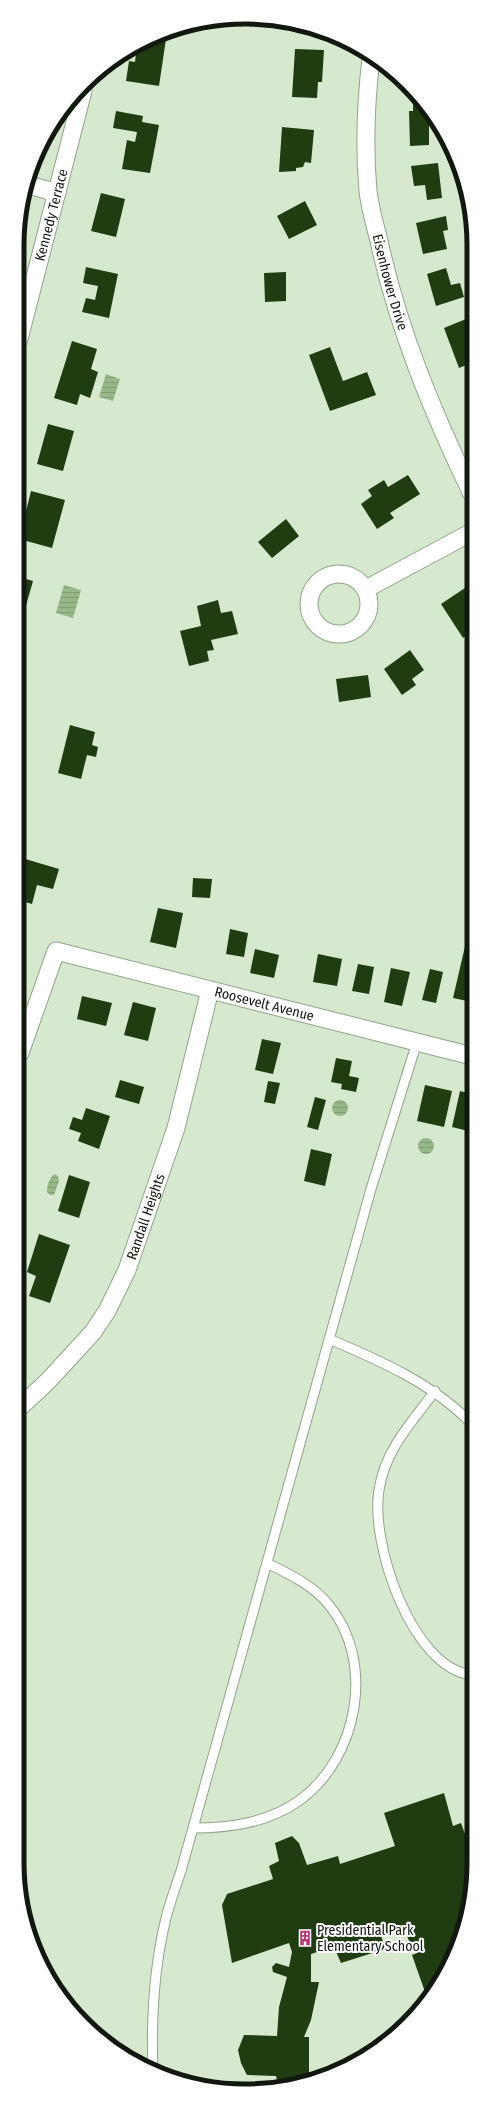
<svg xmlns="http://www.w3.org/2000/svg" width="491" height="2108" font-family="'Fira Sans Condensed',sans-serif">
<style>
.water{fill:url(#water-rules)}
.building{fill:#203d12}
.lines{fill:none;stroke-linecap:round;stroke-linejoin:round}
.service-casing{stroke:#92a48c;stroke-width:11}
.minor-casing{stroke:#92a48c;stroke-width:19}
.service{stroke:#fff;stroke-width:9}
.minor{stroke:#fff;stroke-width:17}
.labels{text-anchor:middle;stroke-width:4;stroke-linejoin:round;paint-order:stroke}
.street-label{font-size:14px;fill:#11180f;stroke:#fff}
.poi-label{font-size:14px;fill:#11180f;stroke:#fff;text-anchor:start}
.rim{fill:none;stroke:#11180f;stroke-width:5}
</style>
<defs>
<pattern id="water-rules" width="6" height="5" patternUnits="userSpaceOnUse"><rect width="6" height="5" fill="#96b888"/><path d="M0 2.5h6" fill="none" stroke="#809d74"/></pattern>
</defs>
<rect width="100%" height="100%" fill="#d6e9cf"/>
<path class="water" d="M106,374L120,379L113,401L99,397Z
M64,585L81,590L73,618L56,613Z
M332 1108a8 8 0 1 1 16 0a8 8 0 1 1-16 0Z
M418 1146a8 8 0 1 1 16 0a8 8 0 1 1-16 0Z
M54,1174L58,1176L59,1181L54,1195H50L47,1192C47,1185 49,1179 54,1174Z"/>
<path class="building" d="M159,38L166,39L159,86L126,81L129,61L135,62L136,53L130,52Z
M295,49L324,50L322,82H318L317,98L292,97Z
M413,96H416L429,114V145L410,146L409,111H413Z
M116,111L143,116L142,122L159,125L150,173L122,169L127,140L135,142L137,132L113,128Z
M282,127L314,130L311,163L305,162L303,167L296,168V171L279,172Z
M438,163L442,198L427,200L425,185L414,186L411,166Z
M101,193L125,199L116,237L91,231Z
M305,201L317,225L289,239L277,216Z
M446,216L448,230L443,231L447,249L423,254L416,223Z
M86,267L118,274L109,318L82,312L86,298L95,300L98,286L83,283Z
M446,268L451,285L460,283L464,297L436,306L427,274Z
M286,272V301L265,302L264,273Z
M466,319L472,334V363L459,368L444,328Z
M72,341L97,349L91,369L98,372L90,398L80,394L77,405L54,398Z
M330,347L343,381L367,372L376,395L330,411L309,355Z
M48,424L74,431L63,471L37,464Z
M408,475L420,494L390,513L394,518L377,529L361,504L372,496L368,490L384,480L388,487Z
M31,491L65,500L52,548L19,539Z
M286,519L299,536L272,558L258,542Z
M19,577L33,581L23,616L19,615Z
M465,588L472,598V632L463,638L441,604Z
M218,600L221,613L232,611L238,634L211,640L214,650L207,651L209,661L189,666L180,631L201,626L197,606Z
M410,650L424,670L412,679L416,685L402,695L384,669Z
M368,675L371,697L339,702L336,679Z
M70,725L95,732L92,745L98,747L96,757L87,755L81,779L58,773Z
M22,858L59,869L53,889L37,885L32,904L18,900V870Z
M193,878L212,879L210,898L192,897Z
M158,908L183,913L176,948L150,942Z
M230,929L248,933L244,957L226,954Z
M466,942L472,943V1002L453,998Z
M255,949L279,955L274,978L250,973Z
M318,954L342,959L337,986L313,982Z
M358,964L374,967L369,994L352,991Z
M391,968L410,972L402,1006L384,1002Z
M430,969L443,972L436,1003L422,1000Z
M82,996L112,1003L106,1026L77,1019Z
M133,1002L156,1008L148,1041L124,1035Z
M262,1039L281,1043L273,1074L255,1070Z
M336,1058L352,1061L349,1076L359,1078L356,1092L341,1089L342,1084L331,1082Z
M120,1080L144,1087L139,1104L115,1097Z
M268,1081L280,1083L275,1104L264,1102Z
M425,1085L452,1091L444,1127L417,1121Z
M460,1091L472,1094V1132L452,1127Z
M315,1097L326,1100L318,1130L307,1127Z
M86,1108L110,1116L99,1149L78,1141L81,1133L69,1129L73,1117L82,1120Z
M311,1149L332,1154L325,1186L304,1181Z
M69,1175L90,1182L79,1218L58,1211Z
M39,1234L70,1245L50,1303L29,1296L36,1276L27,1272Z
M444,1793L453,1826L461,1823L472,1853V1893L443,1977L431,1991L425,1992L412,1955L417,1953L413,1942L410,1943L404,1929L381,1935L385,1949L341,1963L334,1947L311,1954V1982H319L311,2020L304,2037H309V2077H306L307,2081L278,2084L276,2076L247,2075L241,2063L238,2050L244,2035L277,2036L279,2007L287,1977L273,1972L272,1967L276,1963L289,1967L292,1952L289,1943L232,1963L222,1905L227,1894L273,1879L269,1866L279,1861L275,1843L292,1836L299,1843L307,1865L338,1856L340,1864L395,1846L384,1813Z"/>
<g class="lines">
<g class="service-casing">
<path id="service" d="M329,1339C381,1361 432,1383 472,1424
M435,1391C411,1423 385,1450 379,1490C370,1542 411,1668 472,1675
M193,1828C230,1828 268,1823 300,1800C358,1758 376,1662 329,1605C313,1585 289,1574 267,1563
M153,2070C151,2019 154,1967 166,1918C170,1902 176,1886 181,1871L371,1189L417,1042"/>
</g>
<g class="minor-casing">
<g id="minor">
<path id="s1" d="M371,58C366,101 364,147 368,191C370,208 375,225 379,241C398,329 433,413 472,494"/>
<path d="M29,185L57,193"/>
<path id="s2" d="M19,339L83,91"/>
<circle cx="339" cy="604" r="30"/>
<path d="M366,589L472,532"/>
<path id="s3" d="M20,1053L56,951L472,1056"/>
<path id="s4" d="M18,1409L48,1381L93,1332L107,1311L127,1270L176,1128L210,990"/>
</g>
</g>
<use href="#service" class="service"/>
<use href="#minor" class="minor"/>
</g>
<defs>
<g id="building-bare" transform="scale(1.2)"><path d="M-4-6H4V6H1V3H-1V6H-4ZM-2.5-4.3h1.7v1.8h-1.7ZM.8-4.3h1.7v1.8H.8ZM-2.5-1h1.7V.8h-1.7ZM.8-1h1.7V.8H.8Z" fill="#bf3776" stroke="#fff" stroke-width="2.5" paint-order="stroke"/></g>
</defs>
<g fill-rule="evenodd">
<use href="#building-bare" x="305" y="1938"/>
</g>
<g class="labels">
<g class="street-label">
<text dy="5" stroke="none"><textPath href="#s2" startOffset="128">Kennedy Terrace</textPath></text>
<text dy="5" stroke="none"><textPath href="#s1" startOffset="227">Eisenhower Drive</textPath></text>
<text dy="5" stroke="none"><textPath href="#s3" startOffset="323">Roosevelt Avenue</textPath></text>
<text dy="5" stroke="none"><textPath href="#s4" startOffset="235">Randall Heights</textPath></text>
</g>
<g class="poi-label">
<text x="317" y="1935">Presidential Park<tspan x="317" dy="16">Elementary School</tspan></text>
</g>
</g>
<path d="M0 0H491V2108H0ZM245 24H246A221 221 0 0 1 467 245V1863A221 221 0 0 1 246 2084H245A221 221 0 0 1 24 1863V245A221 221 0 0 1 245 24Z" fill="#fff" fill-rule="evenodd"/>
<path class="rim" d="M245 24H246A221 221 0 0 1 467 245V1863A221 221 0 0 1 246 2084H245A221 221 0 0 1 24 1863V245A221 221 0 0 1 245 24Z"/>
</svg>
